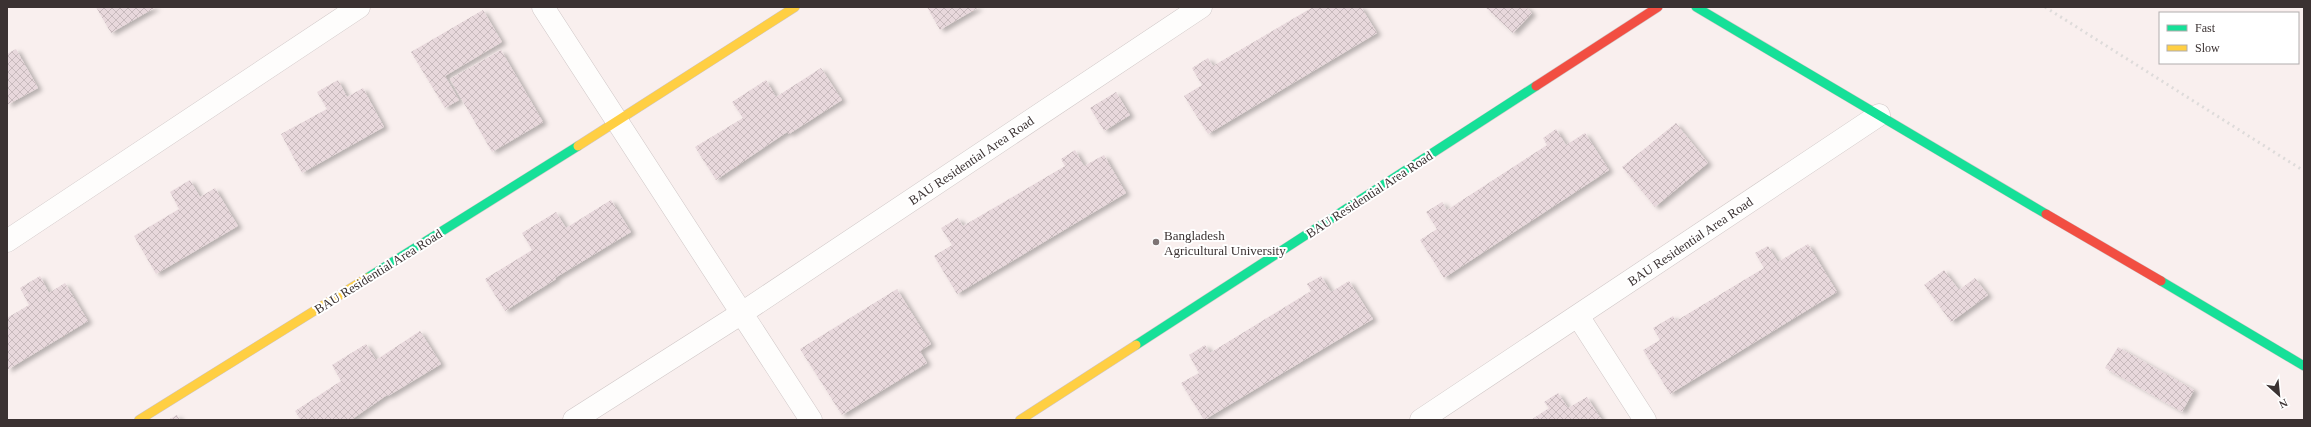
<svg xmlns="http://www.w3.org/2000/svg" width="2311" height="427" font-family="Georgia,serif">
<style>
.building{fill:url(#building-cross-hatch);filter:url(#shadow)}
.lines{fill:none;stroke-linecap:round;stroke-linejoin:round}
.street-casing{stroke:#cfc6c6;stroke-width:23}
.fast-casing{stroke:#cfc6c6;stroke-width:10}
.slow-casing{stroke:#cfc6c6;stroke-width:10}
.jam-casing{stroke:#cfc6c6;stroke-width:10}
.street{stroke:#fefdfc;stroke-width:22}
.fast{stroke:#16e098;stroke-width:9}
.slow{stroke:#ffcf43;stroke-width:9}
.jam{stroke:#f24e42;stroke-width:9}
.rail{stroke:#dedbda;stroke-width:3;stroke-dasharray:2 4;stroke-linecap:butt}
.poi-dot{fill:#7e7474;stroke:#fff;stroke-width:1.5}
.labels{text-anchor:middle;stroke-width:4;stroke-linejoin:round;paint-order:stroke}
.street-label{font-size:13px;fill:#3b3232;stroke:#fff}
.poi-label{font-size:13px;fill:#3b3232;stroke:#fff;text-anchor:start}
</style>
<defs>
<pattern id="building-cross-hatch" width="8" height="8" patternUnits="userSpaceOnUse"><rect width="8" height="8" fill="#e8d8dc"/><path d="M0 0l8 8M0 8l8-8" fill="none" stroke="#c8babd"/></pattern>
<filter id="shadow"><feDropShadow dx="4.5" dy="2.5" stdDeviation="2" flood-color="#0004"/></filter>
</defs>
<rect width="100%" height="100%" fill="#f9efee"/>
<path class="building" d="M96,7H156L111,33Z
M927,7H979L940,30Z
M1313,7H1361L1377,33L1208,134L1184,96L1202,85L1192,68L1208,58L1213,66Z
M1485,7H1526L1532,13L1513,33Z
M483,10L502,42L445,76L459,100L445,108L411,52Z
M16,49L38,88L7,105V54Z
M501,50L543,122L492,152L450,79Z
M821,68L842,100L789,134L787,132L716,180L695,147L743,118L732,102L766,80L776,97Z
M338,80L347,97L363,88L384,127L302,173L281,134L327,109L317,92Z
M1116,92L1130,115L1104,131L1090,108Z
M1676,123L1708,163L1655,207L1622,167Z
M1556,129L1566,145L1585,133L1609,170L1444,278L1420,240L1437,229L1426,212L1442,202L1447,210L1547,145L1543,138Z
M1075,150L1084,166L1104,155L1126,193L957,294L934,256L952,245L941,228L958,218L963,226L1065,166L1061,159Z
M190,180L200,197L215,188L238,226L156,274L134,236L179,209L170,192Z
M611,200L631,232L555,278L556,279L505,311L485,279L532,250L522,233L556,212L566,228Z
M1808,244L1837,292L1670,394L1643,350L1660,340L1653,328L1673,316L1676,321L1764,268L1755,253L1768,246L1778,262Z
M1944,270L1959,290L1975,278L1988,295L1951,322L1924,285Z
M40,276L49,293L65,283L88,321L7,370V318L29,305L20,288Z
M1321,276L1331,292L1349,281L1373,319L1204,420L1181,383L1199,373L1189,355L1205,345L1210,353L1311,291L1307,284Z
M897,289L931,344L920,351L927,363L842,415L800,349Z
M420,331L441,364L388,396L387,395L351,420H301L295,411L341,381L332,365L366,344L376,360Z
M2118,347L2194,390L2182,412L2105,368Z
M1558,393L1568,408L1587,397L1602,420H1531L1549,408L1544,402Z
M177,415L180,420H168Z"/>
<g class="lines">
<g class="street-casing">
<path id="street" d="M543,7L811,420
M7,241L359,7
M1578,316L1645,420
M574,420L742,313L1201,7
M1421,420L1879,115"/>
</g>
<g class="fast-casing">
<path id="fast" d="M1696,7L2046,214
M367,278L578,146
M2161,281L2304,366
M1136,345L1536,86"/>
</g>
<g class="slow-casing">
<path id="slow" d="M578,146L795,7
M139,420L367,278
M1020,420L1136,345"/>
</g>
<g class="jam-casing">
<path id="jam" d="M1536,86L1658,7
M2046,214L2161,281"/>
</g>
<use href="#street" class="street"/>
<use href="#fast" class="fast"/>
<use href="#slow" class="slow"/>
<use href="#jam" class="jam"/>
<path class="rail" d="M2045,7L2304,171"/>
</g>
<circle class="poi-dot" cx="1156" cy="242" r="4"/>
<g class="labels">
<g class="street-label">
<text transform="translate(971 160) rotate(-34)" y="5">BAU Residential Area Road</text>
<text transform="translate(1369 194) rotate(-33)" y="5">BAU Residential Area Road</text>
<text transform="translate(1690 241) rotate(-34)" y="5">BAU Residential Area Road</text>
<text transform="translate(378 271) rotate(-32)" y="5">BAU Residential Area Road</text>
</g>
<g class="poi-label">
<text x="1164" y="240">Bangladesh<tspan x="1164" dy="15">Agricultural University</tspan></text>
</g>
</g>
<rect width="2311" height="427" fill="none" stroke="#3b3232" stroke-width="16"/>
<rect x="2159" y="12" width="140" height="52" fill="#ffffff" stroke="#b1adad"/>
<rect x="2167" y="25" width="20" height="6" fill="#16e098" stroke="#b1adad"/>
<text x="2195" y="32" font-size="12" fill="#3b3232">Fast</text>
<rect x="2167" y="45" width="20" height="6" fill="#ffcf43" stroke="#b1adad"/>
<text x="2195" y="52" font-size="12" fill="#3b3232">Slow</text>
<g transform="translate(2279 395) rotate(153)" stroke="#ffffff" stroke-width="3" paint-order="stroke">
<path d="M0-3L7 15L0 10L-7 15Z" fill="#3b3232"/>
<text y="-6" font-size="11" font-weight="bold" text-anchor="middle" fill="#3b3232">N</text>
</g>
</svg>
